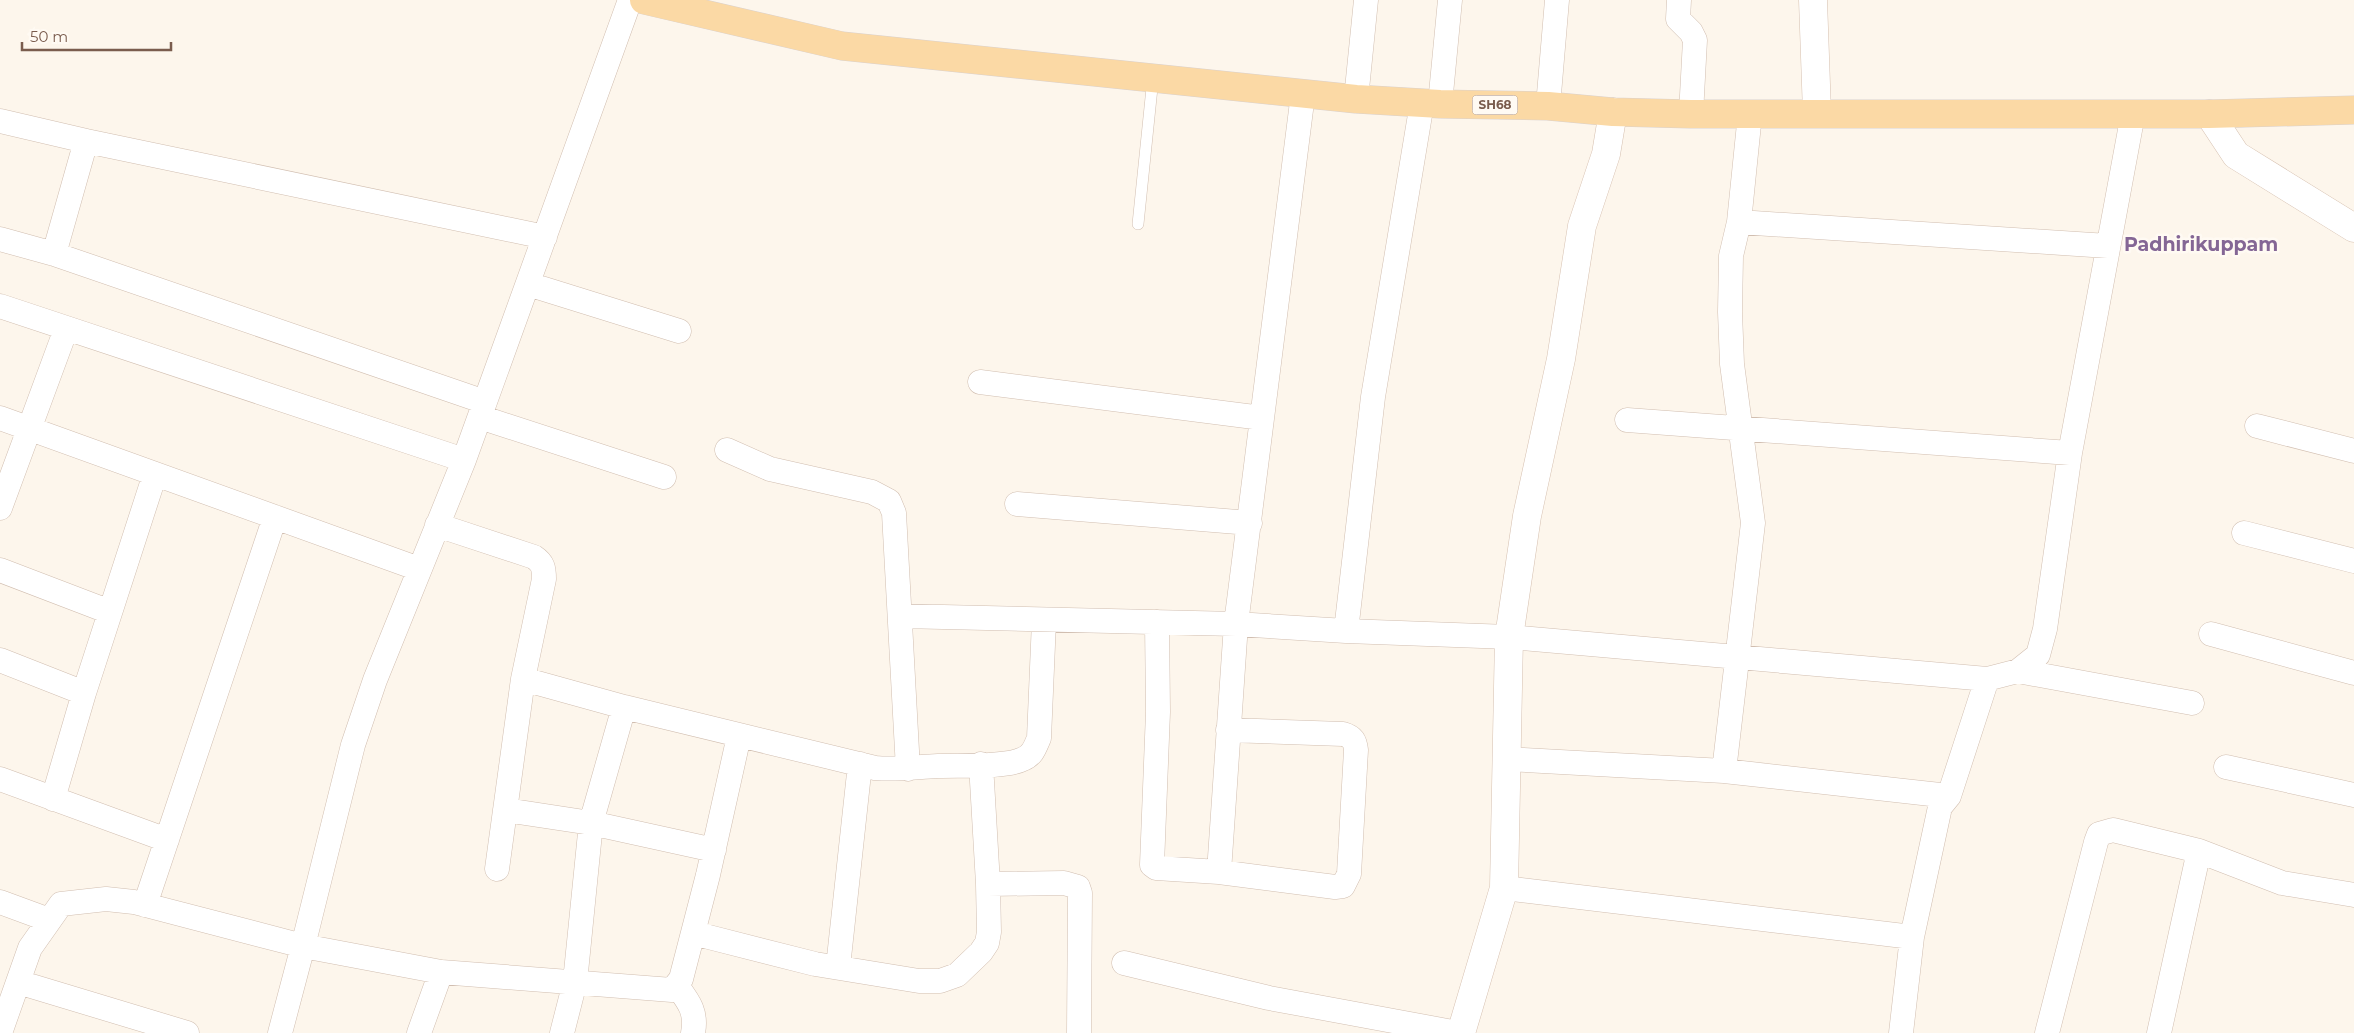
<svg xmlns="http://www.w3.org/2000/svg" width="2354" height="1033" font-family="Montserrat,sans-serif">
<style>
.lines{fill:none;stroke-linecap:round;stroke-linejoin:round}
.lane-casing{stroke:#d1beb0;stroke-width:12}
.street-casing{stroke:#d1beb0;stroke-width:25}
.secondary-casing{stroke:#d6c0b0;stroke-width:29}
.primary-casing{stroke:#dad1cd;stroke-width:29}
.lane{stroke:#fff;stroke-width:11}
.street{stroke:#fff;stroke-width:24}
.secondary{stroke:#fff;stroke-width:28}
.primary{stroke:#fbd9a5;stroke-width:28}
.labels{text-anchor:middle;stroke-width:5;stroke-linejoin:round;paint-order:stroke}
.shield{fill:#fffaf3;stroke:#a28b7f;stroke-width:1}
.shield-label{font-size:12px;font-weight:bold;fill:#7a5c4d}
.district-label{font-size:19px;font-weight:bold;fill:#846695;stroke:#fffaf3}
</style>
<rect width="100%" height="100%" fill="#fdf6ec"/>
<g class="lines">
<g class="lane-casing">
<path id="lane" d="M1138,224L1153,78"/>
</g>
<g class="street-casing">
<path id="street" d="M1679,0L1678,19L1691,32L1695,40L1691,114
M1356,99L1366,0
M1440,104L1450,0
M1548,106L1557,0
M0,121L86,141
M1739,222L2108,246
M0,239L54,254L485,402
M54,254L86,141L545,237
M528,284L679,331
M0,306L464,460
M980,382L1262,418
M480,417L664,477
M0,418L419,569
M1627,420L2070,453
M2257,426L2354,451
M727,450L770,469L872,492L889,501L894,513L908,769
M1017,504L1250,523
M0,508L66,329
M437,525L534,557C543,563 544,568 544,579L523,679L497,869
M2244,533L2354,561
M0,570L110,612
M900,616L1236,624L1346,631L1509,637L1987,679
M1157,622L1158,712L1152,865L1156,868L1219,872L1335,887L1343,886L1349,874L1356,750C1355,741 1353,737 1343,734L1228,730
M1346,631L1373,397L1422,103
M2211,634L2354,673
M0,660L84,693
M2018,671L2192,703
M523,679L624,707L875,768C897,770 916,767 938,766C959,765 1005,768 1023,759C1033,755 1035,747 1039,738L1044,621
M1506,759L1724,771L1949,796
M2226,767L2354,795
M1724,771L1753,523L1732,364L1730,312L1731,256L1739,222L1750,114
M0,779L167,840
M53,799L84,693L155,474
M505,810L591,823L714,850
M1219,872L1236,624L1303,94
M988,884L1064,883L1078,887L1080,893L1079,1033
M1504,888L1912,937
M0,902L49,920
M145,905L275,517
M693,933L815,964L919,981H940L957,975L981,952L987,943L989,932L988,884L981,764
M1124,963L1269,998L1458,1033
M838,967L860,764
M18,982L187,1033
M677,986C689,1002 697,1012 693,1033
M0,1033L30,948L61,904L106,899L134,902L303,946L353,745L375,680L464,460L630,0
M280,1033L303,946L441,972L672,990L681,979L708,875L739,736
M419,1033L441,972
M562,1033L575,982L591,823L624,707
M1901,1033L1912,937L1940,807L1949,796L1987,679L2018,671L2038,655L2045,629L2070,453L2133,114
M2047,1033L2096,842L2099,834L2113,830L2199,851L2282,883L2354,895
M2159,1033L2199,851"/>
</g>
<g class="secondary-casing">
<path id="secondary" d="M1813,0L1817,113
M2209,114L2236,155L2354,228
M1461,1033L1504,888L1509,637L1527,516L1561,359L1582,226L1606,154L1613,112"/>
</g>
<g class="primary-casing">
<path id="primary" d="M644,0L842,46L1356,99L1440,104L1548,106L1613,112L1691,114H2209L2354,110"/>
</g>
<use href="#lane" class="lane"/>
<use href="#street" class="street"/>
<use href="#secondary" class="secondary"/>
<use href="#primary" class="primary"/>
</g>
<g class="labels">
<rect class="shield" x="1472.5" y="95.5" width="45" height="19" rx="4"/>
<g class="shield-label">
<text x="1495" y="109">SH68</text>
</g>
<g class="district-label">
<text x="2201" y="251">Padhirikuppam</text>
</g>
</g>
<path d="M22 42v8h149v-8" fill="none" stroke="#7a5c4d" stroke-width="2.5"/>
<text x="30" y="42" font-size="15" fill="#7a5c4d" stroke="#fffaf3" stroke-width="4" paint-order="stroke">50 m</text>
</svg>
